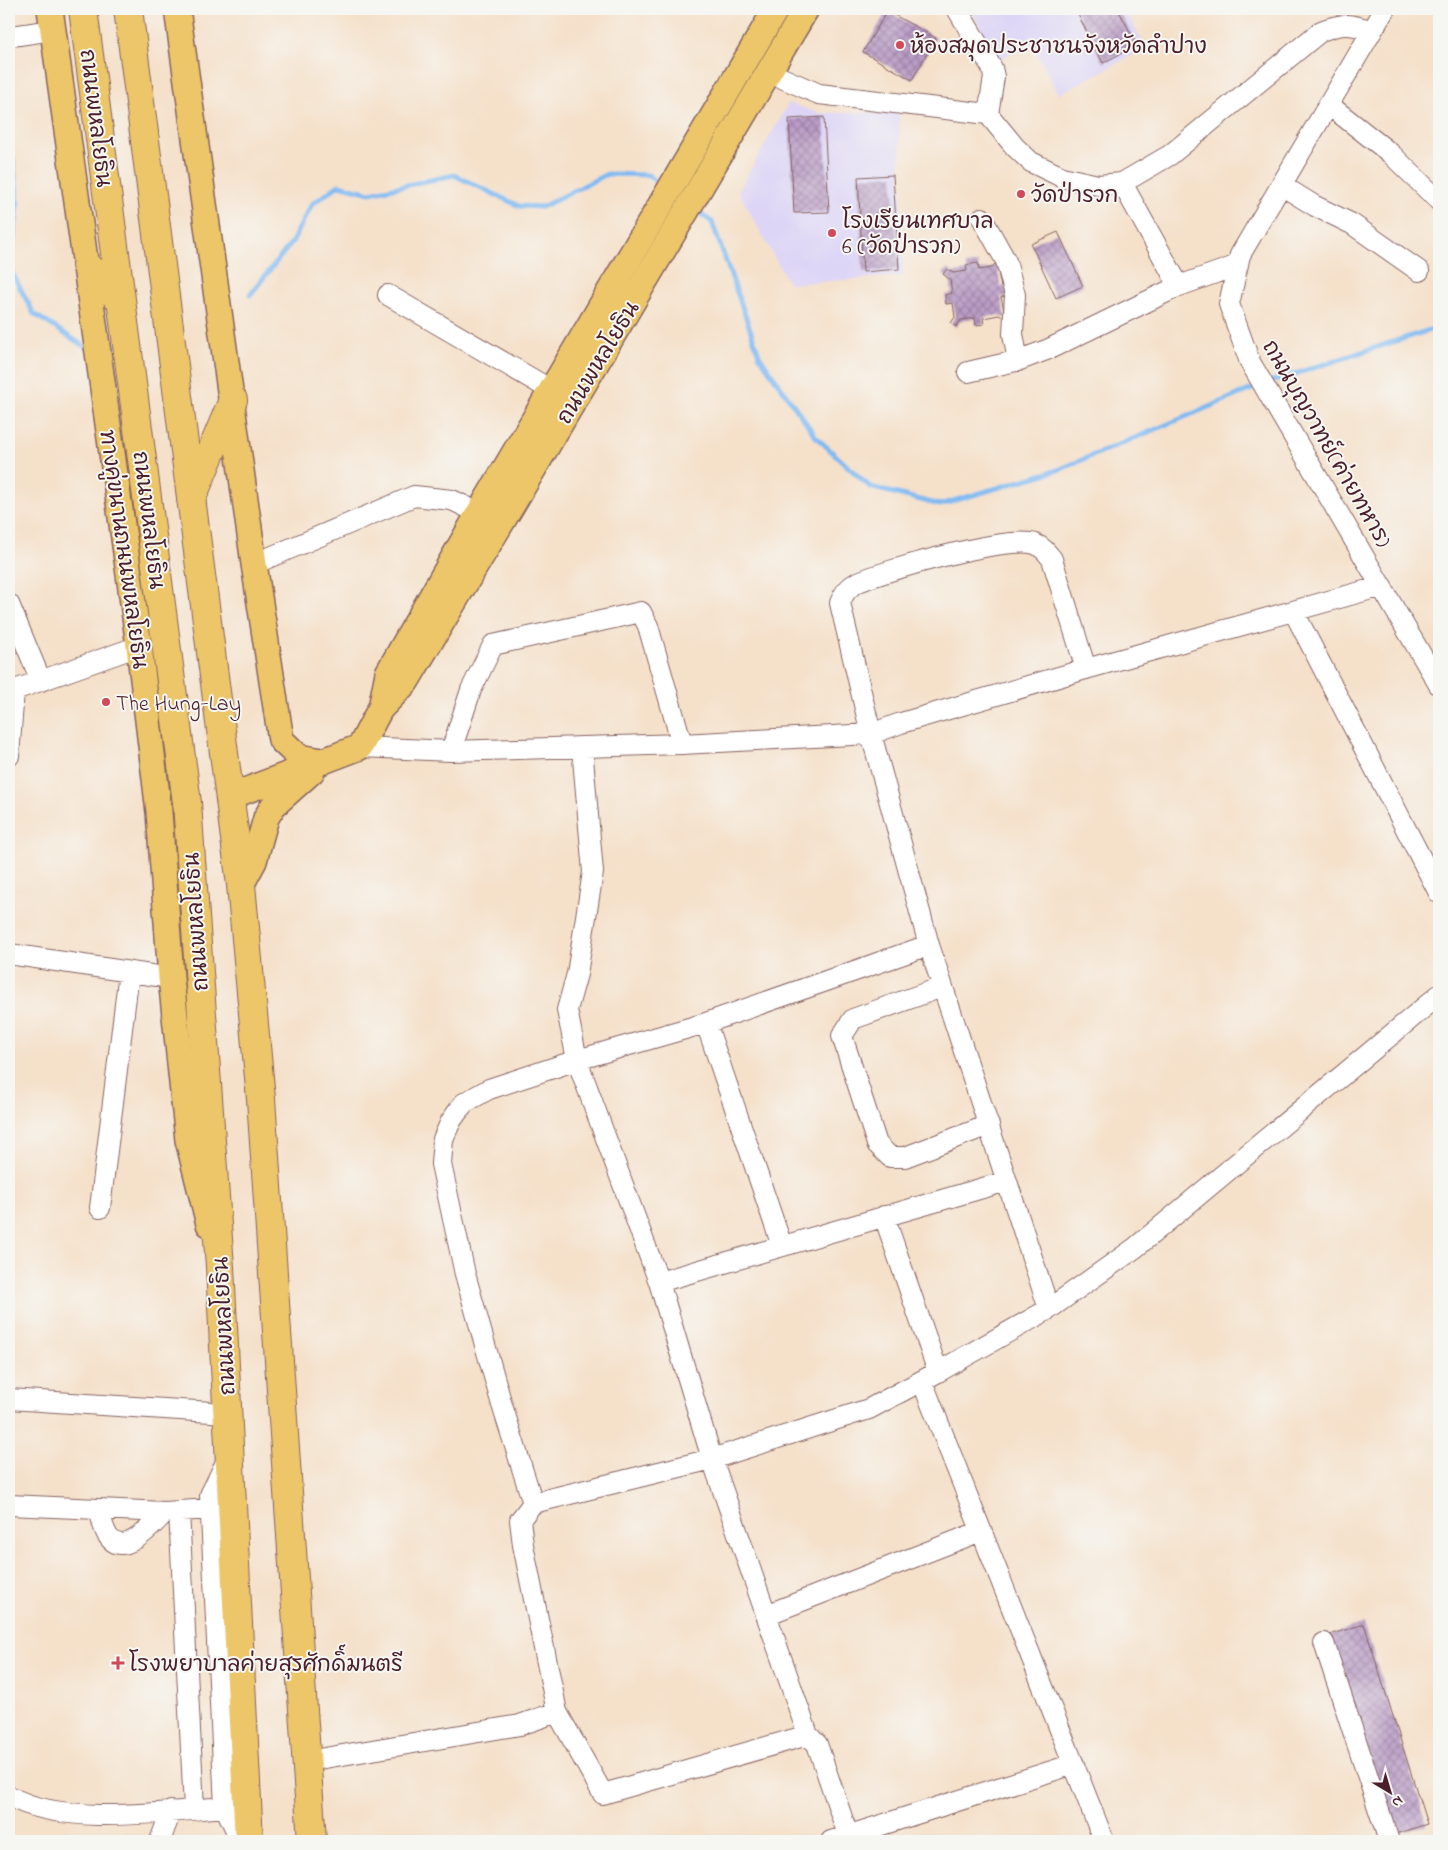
<svg xmlns="http://www.w3.org/2000/svg" width="1448" height="1850" font-family="'Indie Flower','Playpen Sans Thai',sans-serif">
<style>
.built{fill:#ddd5f6}
.lines{fill:none;stroke-linecap:round;stroke-linejoin:round}
.stream{stroke:#81baf2;stroke-width:5}
.building{fill:url(#building-cross-hatch)}
.minor-casing{stroke:#866362;stroke-width:22}
.major-casing{stroke:#866362;stroke-width:28}
.highway-casing{stroke:#866362;stroke-width:30}
.minor{stroke:#fff;stroke-width:20}
.major{stroke:#ecc669;stroke-width:25}
.highway{stroke:#ecc669;stroke-width:28}
.poi-dot{fill:#d1495b;stroke:#f6f6f2;stroke-width:2}
.labels{text-anchor:middle;stroke-width:4;stroke-linejoin:round;paint-order:stroke}
.poi-label{font-size:22px;fill:#4a1f2b;stroke:#f6f6f2;text-anchor:start}
.street-label{font-size:22px;fill:#4a1f2b;stroke:#f6f6f2}
</style>
<defs>
<pattern id="building-cross-hatch" width="8" height="8" patternUnits="userSpaceOnUse" patternTransform="scale(1.25)"><rect width="8" height="8" fill="#ba9cc6"/><path d="M0 0l8 8M0 8l8-8" fill="none" stroke="#997fa1"/></pattern>
</defs>
<rect width="100%" height="100%" fill="#f6f6f2"/>
<filter id="ink" filterUnits="userSpaceOnUse"><feTurbulence type="fractalNoise" baseFrequency=".02" numOctaves="2"/><feDisplacementMap in="SourceGraphic" scale="10" xChannelSelector="R" yChannelSelector="G"/><feConvolveMatrix kernelMatrix="1 2 1 2 8 2 1 2 1" color-interpolation-filters="sRGB"/></filter>
<filter id="wash" filterUnits="userSpaceOnUse"><feTurbulence type="fractalNoise" baseFrequency=".0096" numOctaves="4" result="noise"/><feDisplacementMap in="SourceGraphic" scale="20" xChannelSelector="R" yChannelSelector="G"/><feGaussianBlur stdDeviation="1.12" result="paint"/><feColorMatrix in="noise" values="0 0 0 0 0 0 0 0 0 0 0 0 0 0 0 0 0 1.4 0 .05"/><feComposite in="paint" operator="in"/></filter>
<g filter="url(#wash)">
<rect width="100%" height="100%" fill="#f5e0c9"/>
<path class="built" d="M970,9H1125L1146,48L1059,94L1031,42L999,60Z
M789,103L819,113L899,112L903,276L789,284L738,191Z"/>
<g class="lines">
<path class="stream" d="M9,155L13,158L18,204L10,269L34,314L87,348
M694,209L712,222L760,357L816,437L870,487L940,505L1058,470L1259,386
M250,295L292,242L312,204L339,185L370,193L454,175L519,206L542,207L607,174L648,175L663,187
M1267,383L1439,327"/>
</g>
<g id="blocks">
<path class="building" d="M1075,9H1118L1137,45L1103,63Z
M887,11L936,38L912,80L863,52Z
M824,117L829,212L794,213L789,119Z
M893,175L899,269L863,272L858,177Z
M1058,232L1083,286L1056,298L1031,244Z
M997,262L1003,267L998,272L1001,287L1007,285L1009,296L1001,297L1006,319L999,315L983,318L984,324L976,325L975,318L961,320L956,327L951,323L955,317L953,303L946,304L945,295L952,293L950,280L943,274L947,269L953,273L967,271L966,265L978,263L979,270L991,268Z
M1364,1624L1427,1824L1389,1836L1326,1636Z"/>
</g>
</g>
<g filter="url(#ink)">
<use href="#blocks" fill-opacity="0" stroke="#866362" stroke-width="1"/>
<g class="lines">
<g class="minor-casing">
<path id="minor" d="M957,9L992,68L994,77L988,114
M1385,9L1240,255L1229,304L1250,362L1439,685
M12,36L53,30
M768,72L819,94L988,114L1015,147L1031,162L1062,177L1098,185L1122,183L1170,155L1321,31C1342,23 1350,23 1372,31
M1329,105L1390,153L1439,201
M1122,183L1179,286
M1281,185L1315,206L1352,224L1419,271
M982,218L1006,261L1015,295L1013,334L1018,361
M388,295L551,390
M968,372L1020,360L1049,349L1179,286L1238,265
M254,564L414,496L452,500L479,513
M9,604L41,681
M1294,612L1439,893
M9,692L139,646
M360,747L451,751L682,744L871,734L901,723L1086,669L1382,586
M582,747L593,872L577,974L567,1010L577,1060L659,1282L712,1459L808,1735L817,1744L850,1841
M451,751L471,690L493,645L641,612L648,626L682,744
M9,756L14,691
M9,954L171,978
M942,987L853,1019L842,1036L877,1144L890,1157H905L989,1125
M706,1023L782,1246
M100,1208L129,972
M884,1216L938,1372
M659,1282L1007,1181
M1049,1309L929,945L871,734L840,603C843,594 847,588 856,583C885,570 1009,535 1035,544C1043,547 1047,553 1052,559L1086,669
M922,1381L1104,1841
M9,1399L227,1413
M228,1458L210,1495L225,1807L241,1841
M533,1503L502,1405L465,1274L441,1164L443,1139L451,1121L464,1103L489,1089L577,1060L706,1023L929,945
M9,1505L165,1512L210,1509
M100,1510C108,1568 140,1540 165,1512
M179,1511L194,1809
M766,1615L981,1531
M1324,1643L1389,1841
M808,1735L603,1794L557,1712L523,1545L520,1520L533,1503L712,1459L869,1409L938,1372L1049,1309L1135,1248L1439,995
M307,1761L520,1725L557,1712
M9,1796C64,1827 163,1812 225,1807
M160,1841L171,1811
M831,1841L1074,1764"/>
</g>
<g class="major-casing">
<path id="major" d="M50,9L139,646L159,812L171,978L188,1140L209,1224
M177,9L254,564L281,740L299,757L322,761
M381,708L388,673L479,513L776,9
M229,797L360,747L380,709L406,682L515,500L806,9
M241,885L254,861L266,818L273,806L312,771"/>
</g>
<g class="highway-casing">
<path id="highway" d="M83,9L187,803L220,1267L249,1841
M128,9L241,885L261,1099L312,1841
M86,265L121,301
M191,500L233,400"/>
</g>
<use href="#minor" class="minor"/>
<use href="#major" class="major"/>
<use href="#highway" class="highway"/>
</g>
</g>
<g class="poi-dot">
<circle cx="900" cy="45" r="5"/>
<circle cx="1021" cy="194" r="5"/>
<circle cx="832" cy="233" r="5"/>
<circle cx="106" cy="702" r="5"/>
<path d="M115.5 1655.5h5v5h5v5h-5v5h-5v-5h-5v-5h5z"/>
</g>
<g class="labels">
<g class="poi-label">
<text x="910" y="53">ห้องสมุดประชาชนจังหวัดลำปาง</text>
<text x="1031" y="202">วัดป่ารวก</text>
<text x="842" y="228">โรงเรียนเทศบาล<tspan x="842" dy="25">6 (วัดป่ารวก)</tspan></text>
<text x="116" y="710">The Hung-Lay</text>
<text x="129" y="1671">โรงพยาบาลค่ายสุรศักดิ์มนตรี</text>
</g>
<g class="street-label">
<text transform="translate(97 118) rotate(83)" y="8">ถนนพหลโยธิน</text>
<text transform="translate(597 362) rotate(-59)" y="8">ถนนพหลโยธิน</text>
<text transform="translate(1328 443) rotate(60)" y="8">ถนนบุญวาทย์(ค่ายทหาร)</text>
<text transform="translate(150 520) rotate(83)" y="8">ถนนพหลโยธิน</text>
<text transform="translate(125 549) rotate(82)" y="8">ทางคู่ขนานถนนพหลโยธิน</text>
<text transform="translate(195 922) rotate(-94)" y="8">ถนนพหลโยธิน</text>
<text transform="translate(223 1326) rotate(-93)" y="8">ถนนพหลโยธิน</text>
</g>
</g>
<rect width="1448" height="1850" fill="none" stroke="#f6f6f2" stroke-width="30"/>
<g transform="translate(1390 1792) rotate(142)" stroke="#f6f6f2" stroke-width="4" paint-order="stroke">
<path d="M0-4L9 19L0 12L-9 19Z" fill="#4a1f2b"/>
<text y="-8" font-size="14" font-weight="bold" text-anchor="middle" fill="#4a1f2b">N</text>
</g>
</svg>
